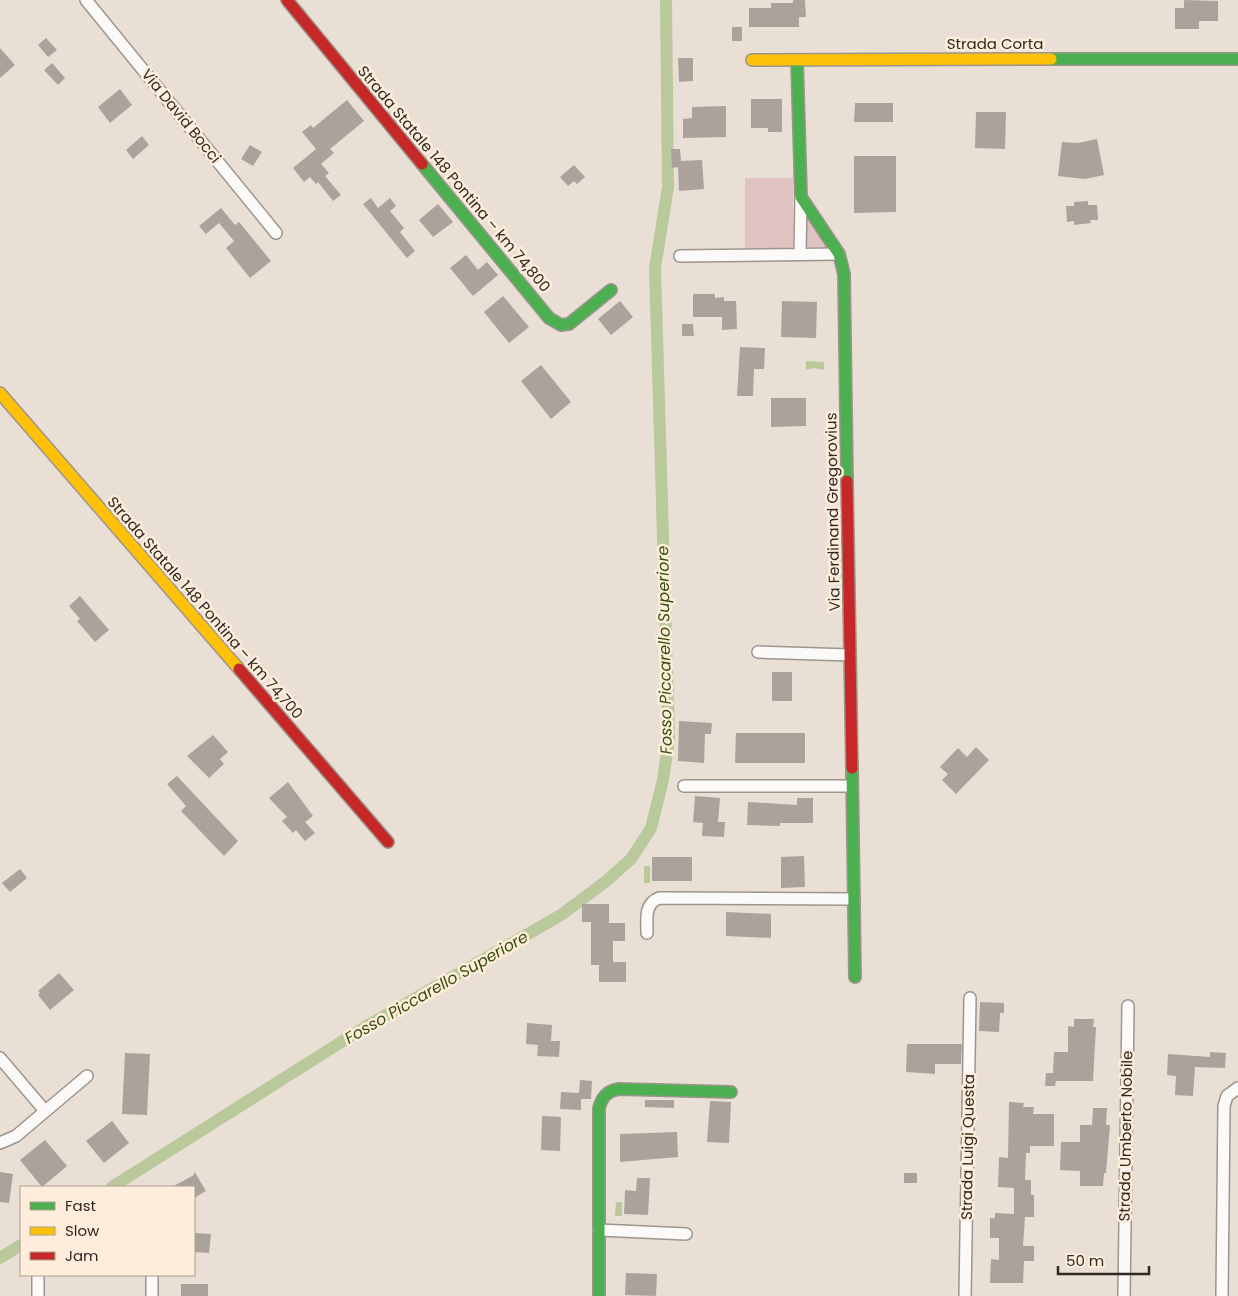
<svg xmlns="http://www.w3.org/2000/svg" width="1238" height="1296" font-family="Poppins,sans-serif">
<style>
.green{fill:#dfc2c1}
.water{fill:#b9c99c}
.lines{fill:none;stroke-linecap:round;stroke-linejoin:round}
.canal{stroke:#b9c99c;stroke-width:12}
.building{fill:#aba29c}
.street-casing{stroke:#9c958d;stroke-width:14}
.fast-casing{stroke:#9c958d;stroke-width:14}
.slow-casing{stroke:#9c958d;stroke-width:14}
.jam-casing{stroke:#9c958d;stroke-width:14}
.street{stroke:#fcfaf9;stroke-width:11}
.fast{stroke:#4caf50;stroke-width:11}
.slow{stroke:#ffc107;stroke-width:11}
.jam{stroke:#c62828;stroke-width:11}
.labels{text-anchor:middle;stroke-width:5;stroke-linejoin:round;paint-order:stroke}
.street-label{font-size:15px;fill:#2f2821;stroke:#feedda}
.water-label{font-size:16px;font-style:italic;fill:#364f0f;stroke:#feedda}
</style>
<rect width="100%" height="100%" fill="#e9dfd5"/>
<path class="green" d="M745,178H793V248H745Z
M806,216L828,247H805Z"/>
<path class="water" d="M806,361L824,362V370L814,368L806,370Z
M644,866H650V883H644Z
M616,1202H622V1216H615Z"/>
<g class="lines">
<path class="canal" d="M112,1187L365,1027L561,915L605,882L631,859L651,828L663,780L669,739L655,268L668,187L666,0
M0,1258L21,1245"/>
</g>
<path class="building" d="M793,0H805L806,17H799V27H749V8H771V3H793Z
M1184,0L1218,1V21H1199V29H1175V8H1184Z
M732,27H742V41H732Z
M46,38L57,50L48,57L38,45Z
M0,48L15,65L0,78Z
M678,58H693V81L679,82Z
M52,63L65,78L58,85L44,70Z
M120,89L132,105L110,123L98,107Z
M751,99H782V132H768V128H751Z
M347,100L364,121L330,149L334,153L321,164L329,173L325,176L341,195L333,201L318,182L316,184L310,177L304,182L293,168L316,149L302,132L311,125L313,128Z
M855,103H893V122H854Z
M726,106V137L683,138V119L692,118V107Z
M976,112H1006L1005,149L975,148Z
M142,136L149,145L133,159L126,150Z
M1097,139L1104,175L1085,179L1058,176L1062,142L1078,143Z
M250,145L262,152L253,166L241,159Z
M671,149H680L681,161L702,160L704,189L679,191L678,167L672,168Z
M854,156H896V212L854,213Z
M574,165L585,177L577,184L574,181L568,186L560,177Z
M371,198L378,208L390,198L396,206L390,211L404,228L400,232L415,251L407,258L363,204Z
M1088,201V205H1097L1098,220H1090L1091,223L1074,225V221L1067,222L1066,206H1074V202Z
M438,204L453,222L433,237L419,220Z
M221,208L235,225L239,222L271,261L250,278L226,248L234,241L219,223L206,234L199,226Z
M466,255L478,270L487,262L498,275L473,296L450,268Z
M693,294H715V298L724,297V301H736L737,329L722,330V317H693Z
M503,296L529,327L509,343L484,312Z
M620,301L633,317L611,335L598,319Z
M782,301L817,302L816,338L781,337Z
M682,324H693L694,336H682Z
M740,347L765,348L764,369H754L753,396H737Z
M541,365L571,402L551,419L521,381Z
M771,398H806V426L771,427Z
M80,596L109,630L95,642L77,621L80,619L69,606Z
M772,672H792V701H772Z
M679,721L712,723L711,734H705L704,763L678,761Z
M736,733H805V763H735Z
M213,735L228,752L220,759L224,764L209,778L187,756Z
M976,747L989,760L956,794L942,780L948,774L940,767L958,748L967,757Z
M177,776L238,841L224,856L181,811L186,806L167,784Z
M288,782L313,816L305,822L315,833L305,841L296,830L293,833L282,821L287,817L269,798Z
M695,796L720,798L718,822H725L724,837L702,836L703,823L693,822Z
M797,798H813V823H780V826L747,825L748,802L797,805Z
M804,856L805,887L781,888V857Z
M652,857H692V881H652Z
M20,869L27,878L10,892L2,883Z
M582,904H609V923H625V941H613V962H626V982H599V965H591V922H582Z
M726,912L771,914V938L726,936Z
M59,973L74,990L50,1010L38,995L40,993L38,991Z
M980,1002L1004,1003V1013H1000L999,1032L979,1031Z
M1074,1019H1094L1093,1027H1096L1093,1081H1056L1055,1086H1045L1046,1073H1053L1054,1052H1068V1026L1074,1027Z
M527,1023L552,1025L551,1041H560L559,1057L537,1056L538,1045L526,1044Z
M907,1044H962L961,1064H935V1074L906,1072Z
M1210,1052L1226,1053L1225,1068L1195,1067L1193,1096L1175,1095L1176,1076L1167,1075L1168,1054L1210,1057Z
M125,1053L150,1054L147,1115L122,1114Z
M580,1080L592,1081L591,1099H581V1110L560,1109L561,1092L579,1093Z
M645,1100H674V1108L645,1107Z
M710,1101L731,1102L729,1143L707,1142Z
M1009,1102L1024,1103L1023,1107H1034L1033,1114H1054V1146H1030V1153H1026L1025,1180H1031V1195H1034V1217H1025L1023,1246H1034V1261H1024L1023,1283H990L991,1259L999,1260V1238H990V1218H995V1213L1014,1214V1188L998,1187L999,1157L1008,1158Z
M1093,1108H1107L1106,1125H1110L1106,1173H1104L1103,1186H1080V1171L1060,1170L1061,1142H1080V1125H1092Z
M542,1116L561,1117L560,1151L541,1150Z
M112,1121L129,1143L104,1163L86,1141Z
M677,1132L678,1157L620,1162V1134Z
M45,1140L67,1166L42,1187L20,1160Z
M194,1171L206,1191L194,1198V1187H172L194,1175Z
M0,1172L13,1174L9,1203L0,1202Z
M904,1173H917V1183H904Z
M637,1178H650L648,1215L624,1214L625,1190L636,1191Z
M194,1233L211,1234L209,1253L194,1252Z
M626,1273L657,1274L656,1296L625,1295Z
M181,1284H208V1296H181Z"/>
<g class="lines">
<g class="street-casing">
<path id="street" d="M86,0L276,233
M800,254L801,197
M680,256L839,254
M758,652L850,655
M684,786H852
M647,933C647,919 644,904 659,898L854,899
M0,1058L45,1111
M0,1143L16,1136L87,1076
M599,1230L686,1234
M38,1296V1275
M152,1296V1275
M965,1296L970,998
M1124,1296L1128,1006
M1222,1296L1224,1106L1227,1096L1238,1088"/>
</g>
<g class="fast-casing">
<path id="fast" d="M1051,59H1238
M797,60L801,197L839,254L844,274L847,481
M422,164L549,318L561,325L569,324L611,290
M852,768L855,977
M599,1296V1108C602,1097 607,1091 619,1089L731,1092"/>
</g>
<g class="slow-casing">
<path id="slow" d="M752,60L1051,59
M0,393L239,669"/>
</g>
<g class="jam-casing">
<path id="jam" d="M287,0L422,164
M847,481L852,768
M239,669L388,842"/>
</g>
<use href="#street" class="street"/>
<use href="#fast" class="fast"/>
<use href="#slow" class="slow"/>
<use href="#jam" class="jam"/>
</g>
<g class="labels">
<g class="street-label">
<text x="995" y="49">Strada Corta</text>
<text transform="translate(181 116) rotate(51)" y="5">Via David Bocci</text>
<text transform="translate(454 179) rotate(50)" y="5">Strada Statale 148 Pontina – km 74,800</text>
<text transform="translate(833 512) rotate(-91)" y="5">Via Ferdinand Gregorovius</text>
<text transform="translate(205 608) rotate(49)" y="5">Strada Statale 148 Pontina – km 74,700</text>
<text transform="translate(1126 1136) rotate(-89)" y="5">Strada Umberto Nobile</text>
<text transform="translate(968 1147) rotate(-89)" y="5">Strada Luigi Questa</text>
</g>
<g class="water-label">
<text transform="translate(664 650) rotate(-91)" y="6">Fosso Piccarello Superiore</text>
<text transform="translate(436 987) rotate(-30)" y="6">Fosso Piccarello Superiore</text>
</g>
</g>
<rect x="20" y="1186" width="175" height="90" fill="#feedda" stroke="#ab9e90"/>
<rect x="30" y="1202" width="25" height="8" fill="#4caf50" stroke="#ab9e90"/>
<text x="65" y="1211" font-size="15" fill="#2f2821">Fast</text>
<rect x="30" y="1227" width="25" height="8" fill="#ffc107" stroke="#ab9e90"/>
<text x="65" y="1236" font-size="15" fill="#2f2821">Slow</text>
<rect x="30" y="1252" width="25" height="8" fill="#c62828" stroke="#ab9e90"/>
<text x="65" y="1261" font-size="15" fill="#2f2821">Jam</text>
<path d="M1058 1266v8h91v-8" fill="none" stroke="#2f2821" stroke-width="2.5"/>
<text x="1066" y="1266" font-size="15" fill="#2f2821" stroke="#feedda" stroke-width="4" paint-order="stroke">50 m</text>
</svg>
